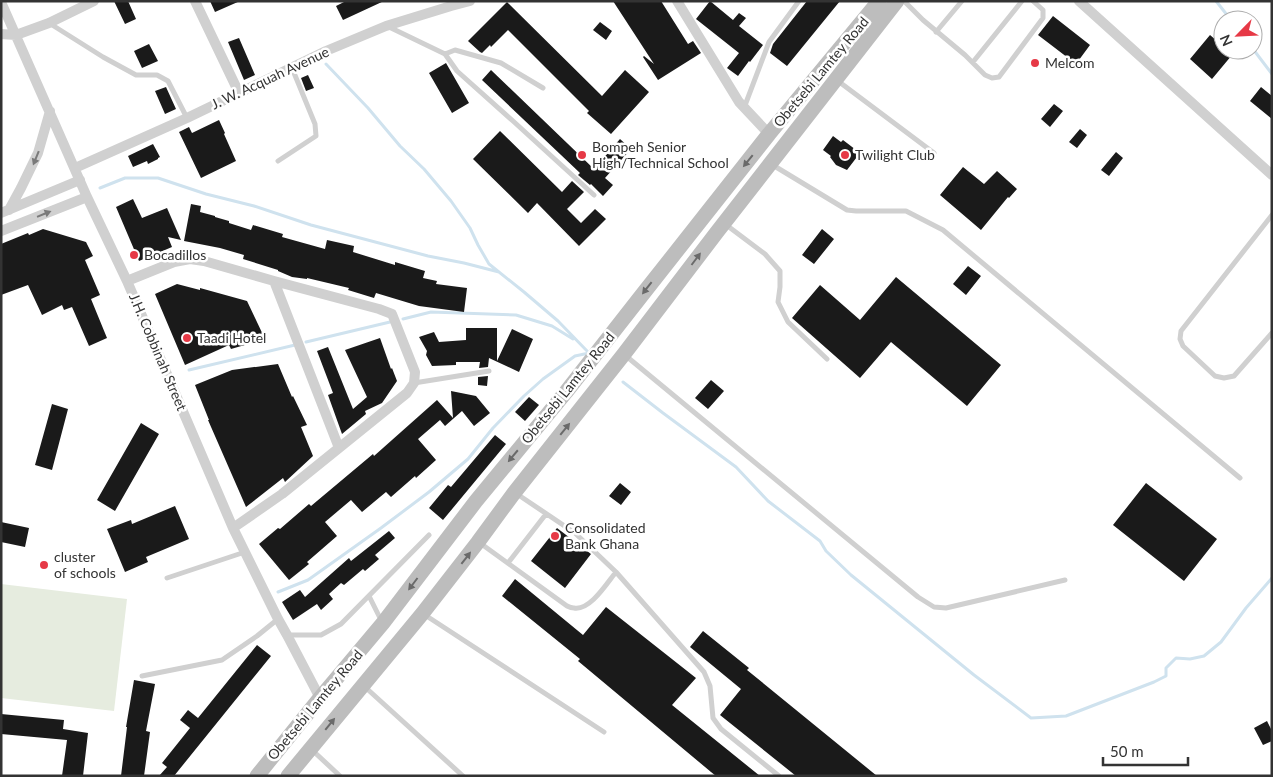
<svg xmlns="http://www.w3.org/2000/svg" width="1273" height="777" font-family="Lato,sans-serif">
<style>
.green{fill:#e6ecdf}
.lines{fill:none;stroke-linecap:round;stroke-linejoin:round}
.stream{stroke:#cfe2ee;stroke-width:3}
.building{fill:#1a1a1a}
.lane{stroke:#d0d0d0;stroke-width:5}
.street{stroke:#d0d0d0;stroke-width:10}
.secondary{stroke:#bdbdbd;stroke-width:15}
.oneway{fill:#7a7a7a}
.oneway2{fill:#6a6a6a}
.poi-dot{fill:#e63946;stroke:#fff;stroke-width:2}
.labels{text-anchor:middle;stroke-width:5;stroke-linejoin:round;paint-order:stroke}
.poi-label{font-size:14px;fill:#333;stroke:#fff;text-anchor:start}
.street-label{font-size:14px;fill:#333;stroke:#fff}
</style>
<rect width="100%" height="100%" fill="#fff"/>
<path class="green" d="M1,584L127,599L114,711L1,698Z"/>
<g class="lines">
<path class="stream" d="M1216,1L1231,20
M1253,49L1272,74
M326,64L368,108L400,146L424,169L451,201L470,228L478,245L489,264L524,292L558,321L589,353
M100,188L125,178H158L206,194L254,206L311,225L428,256L464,263L499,272
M403,319L431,312L516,315L552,326L573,339
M306,342L390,322
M189,370L295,345
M623,382L663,413L736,467L768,501L820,541L826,551L851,575L974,675L1031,718L1066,716L1154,682L1166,676V668L1176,658L1190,659L1204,656L1221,642L1246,608L1272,578
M278,592L308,580L381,528L429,492L468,459L493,428L524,396L543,379L575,356L589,353"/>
</g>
<path class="building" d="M114,1H128L136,19L125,24Z
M210,1H240L215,12Z
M346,1H384L343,20L336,6Z
M613,1H661L688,44L693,41L701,53L658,80L643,57L644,56L654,64Z
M710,1L733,20L739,13L746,18L739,26L763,45L750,62L749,61L738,76L727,68L739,53L696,19Z
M807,1H840L787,66L770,53L773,44Z
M507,2L602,96L625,70L649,92L611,134L587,113L589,111L508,30L491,47L490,45L482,53L480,52L468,41Z
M1053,16L1090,45L1076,64L1038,35Z
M600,22L612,31L606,40L593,30Z
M1210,35L1223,46V50H1227L1232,55L1212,79L1190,59Z
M239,38L255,75L244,80L228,42Z
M149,44L158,61L142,68L134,51Z
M446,63L469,103L452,113L429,73Z
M491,70L594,169L620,139L631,149L605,178L613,185L603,196L591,184L590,185L578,175L580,173L482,80Z
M308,75L314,88L306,91L301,78Z
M166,87L176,109L165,114L155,91Z
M1261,87L1272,96V119L1250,101Z
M1054,104L1063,111L1050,127L1041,119Z
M219,120L225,133L224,134L236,161L201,178L179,132L189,127L192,133Z
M1080,129L1087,135L1077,148L1069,142Z
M500,131L562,192L572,181L584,192L567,209L581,223L595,209L606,219L579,246L537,203L528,213L473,159Z
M833,136L841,142L843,140L860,153L847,170L836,165L830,157L831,156L823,150Z
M153,144L160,157L158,158V159L148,164L147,161L133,167L128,156Z
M1116,152L1123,158L1109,176L1101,170Z
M963,167L984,184L997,171L1017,189L1009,198L1008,197L981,230L940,195Z
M133,199L142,218L167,208L181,240L168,237L172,247L139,261L116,207Z
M191,204L201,206L200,212L215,216V217L229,221V223L251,230L253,225L283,234L282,237L325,249L327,240L354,246L353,252L395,265V262L425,271L423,278L437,281L436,284L467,288L464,312L419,306L376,293L374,298L348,290L349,288L307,278V279L292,277L278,271V270L243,259L244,255L220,248L184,241Z
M43,229L86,242L93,256L85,260L100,295L91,299L107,338L89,346L72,307L64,310L62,305L42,315L28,285L1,295V244L28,233L29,235Z
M822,229L834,239L814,264L802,255Z
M968,266L981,276L966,295L953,284Z
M896,277L1001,365L967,406L891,342L860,378L792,318L820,285L860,320Z
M177,284L200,290V288L247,301L265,339L231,349L229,345L185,365L155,294Z
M466,328H497V361L512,329L533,339L519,372L489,358L488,367L479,368L480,362H456V365L432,366L426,355L427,351L419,337L434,332L439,342L466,340Z
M380,338L391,369L392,368L397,381L382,403L365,411L366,414L342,434L328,395L333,393L317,351L328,347L353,409L367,397L345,350Z
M278,364L292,397L293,396L307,425L301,427L313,456L285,482L283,478L246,507L208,420H209L195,385L232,370Z
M488,376L487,386L478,385V377Z
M711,380L724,391L708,409L695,398Z
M451,391L476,396L490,413L474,426L462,411L445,426L440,420L418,439L436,460L416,478L415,476L391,497L386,492L362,512L351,500L325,522L337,536L307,562L309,564L289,580L259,544L278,528L280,529L309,504L311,506L373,454L374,456L437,400L453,418Z
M529,397L539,405L525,421L515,412Z
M52,404L68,409L52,470L35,465Z
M141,423L159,434L115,511L97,500Z
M495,435L506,444L443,520L429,508L448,485L451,487Z
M620,483L631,492L621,505L609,496Z
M1146,483L1217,539L1184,581L1113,525Z
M175,506L189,539L146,557L148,562L125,572L107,529L131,520L132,524Z
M1,522L29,528L25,547L1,542Z
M557,528L591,554L565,588L531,561Z
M389,531L395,538L375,555L379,559L365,571L363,569L344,585L341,583L329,594L333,599L321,610L317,604L293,620L282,602L300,590L305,597L349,558L351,561Z
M515,579L583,635L606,607L696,678L672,705L760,776H716L711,772L578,661L580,659L502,596Z
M703,631L749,668L747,670L877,776H796L720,715L741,689L690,647Z
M257,645L271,656L174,776H159L167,767L162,763L190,728L180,720L188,710L198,718Z
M134,680L155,684L146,731L150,732L144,776H121L127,727H126Z
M1,714L64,720L63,729L88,733L83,776H62L67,740L1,734Z
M1267,721L1272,731V741L1263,745L1254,728Z"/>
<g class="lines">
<path class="lane" d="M904,1L923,20L965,55L985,75L992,78L999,77L1043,18V10L1033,1
M49,23L103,57L136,75H157L168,81L187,118
M389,27L445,54L457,71L513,121L594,195
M936,32L962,1
M445,54L455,50L501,63L543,88
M973,62L1022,1
M838,81L934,153
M744,108L769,42L799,1
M278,161L316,136L315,124L292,68
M771,164L847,210L856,211H906L943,230L1240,478
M1272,215L1181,331L1180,339L1183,346L1215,376L1224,378L1234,376L1272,333
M725,224L765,254L780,271V287L778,302L788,322L827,359
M626,356L918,597L934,607L946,608L1065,580
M414,383L489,371
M517,494L575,533L616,572L704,672L710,686L713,718L721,729L779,776
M480,543L567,606C569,607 572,608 574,608C590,611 607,583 616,572
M508,563L546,514
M167,578L245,552
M369,596L381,620
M425,615L604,732
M288,635H321L341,624L429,535
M142,676L222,660L257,636L278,619
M365,687L463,776
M311,749L340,776"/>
<path class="street" d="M195,1L239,93
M677,1L739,102L769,134
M1079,1L1272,175
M1,2L87,197L127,281L233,528L278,619L287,635L320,698
M1,34L16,35L49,23L94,1
M75,168L187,118L326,51L386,26L451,6L470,1
M9,210L21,188L38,153L50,111
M1,213L80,180
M1,231L87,197
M127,281L174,262L190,259L204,261L274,281L379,309L392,314L415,372L414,383L407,393L282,494L233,528
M274,281L339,448"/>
<path class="secondary" d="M257,776L320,698L383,623L476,501L566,392L642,295L769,134L879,1
M288,776L422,614L478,542L514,493L624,354L717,232L897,1"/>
</g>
<defs><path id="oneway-solid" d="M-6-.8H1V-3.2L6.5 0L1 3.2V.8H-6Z" transform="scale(1.25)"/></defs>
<g class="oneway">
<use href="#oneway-solid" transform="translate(36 158) rotate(112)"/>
<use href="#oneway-solid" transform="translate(44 214) rotate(-22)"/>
</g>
<g class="oneway2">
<use href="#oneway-solid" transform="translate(748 161) rotate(129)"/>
<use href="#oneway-solid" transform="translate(696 259) rotate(-53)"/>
<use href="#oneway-solid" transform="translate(647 288) rotate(128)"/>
<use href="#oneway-solid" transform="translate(565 429) rotate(-51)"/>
<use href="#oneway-solid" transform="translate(513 456) rotate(130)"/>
<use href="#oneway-solid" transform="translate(466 558) rotate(-52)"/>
<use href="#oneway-solid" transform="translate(413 584) rotate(127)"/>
<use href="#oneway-solid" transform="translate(330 724) rotate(-51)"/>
</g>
<g class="poi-dot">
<circle cx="1035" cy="63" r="5"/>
<circle cx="582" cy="155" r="5"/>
<circle cx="845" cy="155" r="5"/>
<circle cx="134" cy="255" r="5"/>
<circle cx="187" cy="338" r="5"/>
<circle cx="555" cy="536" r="5"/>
<circle cx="44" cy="565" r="5"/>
</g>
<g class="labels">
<g class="poi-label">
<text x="1045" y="68">Melcom</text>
<text x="592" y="152">Bompeh Senior<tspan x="592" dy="16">High/Technical School</tspan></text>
<text x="855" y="160">Twilight Club</text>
<text x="144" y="260">Bocadillos</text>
<text x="197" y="343">Taadi Hotel</text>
<text x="565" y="533">Consolidated<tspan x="565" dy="16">Bank Ghana</tspan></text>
<text x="54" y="562">cluster<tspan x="54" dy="16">of schools</tspan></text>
</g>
<g class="street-label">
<text transform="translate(821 72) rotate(-50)" y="5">Obetsebi Lamtey Road</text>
<text transform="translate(270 78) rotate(-25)" y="5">J. W. Acquah Avenue</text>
<text transform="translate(158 352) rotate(67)" y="5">J.H. Cobbinah Street</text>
<text transform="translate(568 388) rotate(-51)" y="5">Obetsebi Lamtey Road</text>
<text transform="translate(315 705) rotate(-50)" y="5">Obetsebi Lamtey Road</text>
</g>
</g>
<rect width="1273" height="777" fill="none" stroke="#333333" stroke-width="5"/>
<g transform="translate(1238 35) rotate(246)"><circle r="24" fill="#ffffff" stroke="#adadad"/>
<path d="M0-4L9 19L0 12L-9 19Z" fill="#e63946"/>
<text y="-8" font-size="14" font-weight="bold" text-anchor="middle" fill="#333333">N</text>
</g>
<path d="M1103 757v8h85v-8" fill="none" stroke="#333333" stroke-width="2.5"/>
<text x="1110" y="757" font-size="15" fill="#333333" stroke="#ffffff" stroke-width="4" paint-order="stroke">50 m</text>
</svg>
